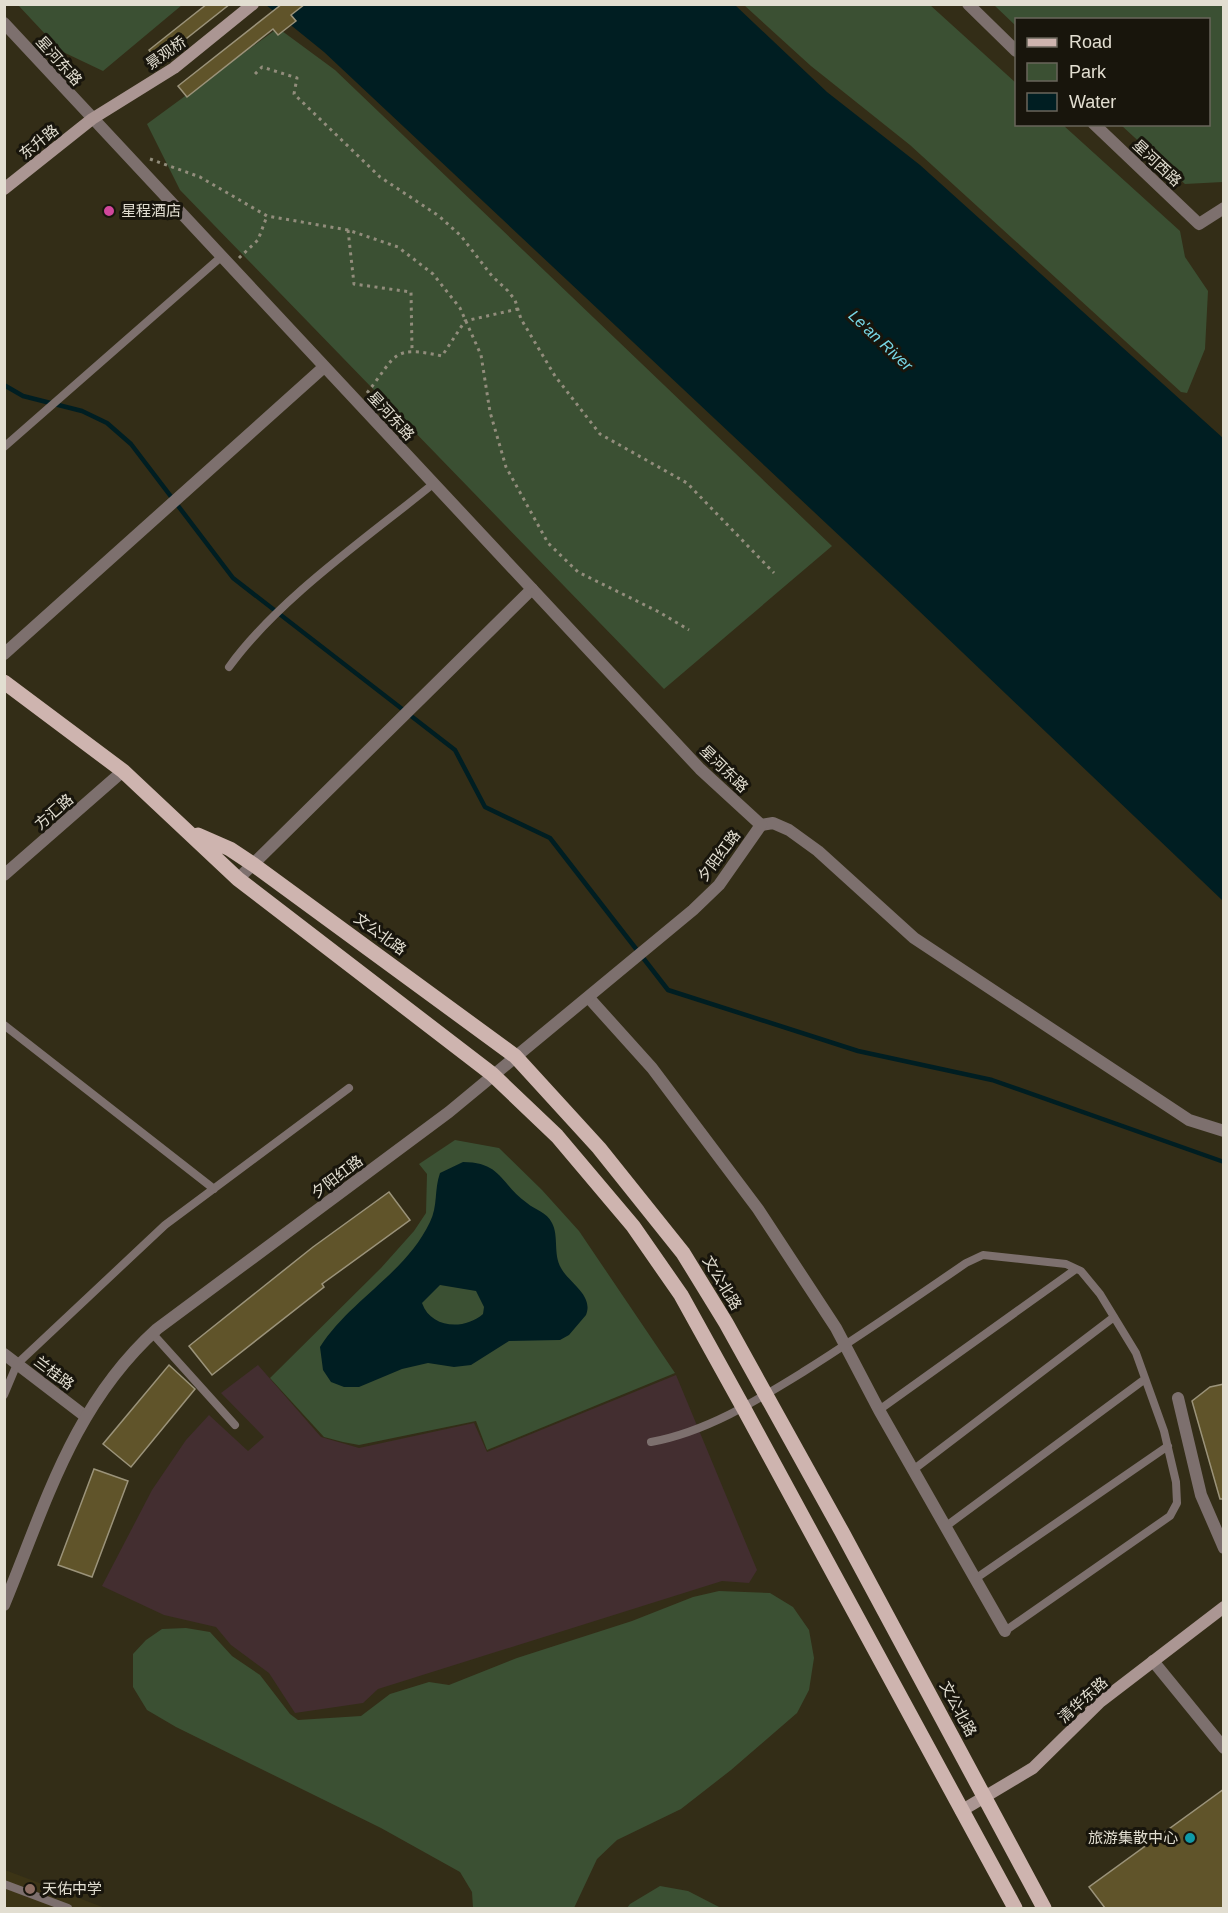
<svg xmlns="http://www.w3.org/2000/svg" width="1228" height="1913" font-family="Arial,'Noto Sans SC',sans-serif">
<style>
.commercial{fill:#432e30}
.built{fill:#3c3416}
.green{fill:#3b5033}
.water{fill:#001e22;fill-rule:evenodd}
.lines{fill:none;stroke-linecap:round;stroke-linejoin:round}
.stream{stroke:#001e22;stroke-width:4.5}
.building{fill:#60542a;stroke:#9b937a;stroke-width:1.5}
.path{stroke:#928d7c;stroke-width:3;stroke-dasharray:3 4.5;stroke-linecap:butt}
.service{stroke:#7d706e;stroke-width:8}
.minor{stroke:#7d706e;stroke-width:12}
.tertiary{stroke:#7d706e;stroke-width:12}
.secondary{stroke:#ab9693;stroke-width:12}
.primary{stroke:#ceb4af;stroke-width:15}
.hotel-dot{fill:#d1479c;stroke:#18150c;stroke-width:2}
.culture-dot{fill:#0f9aa8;stroke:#18150c;stroke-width:2}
.education-dot{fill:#8d6e63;stroke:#18150c;stroke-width:2}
.labels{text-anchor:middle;stroke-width:6;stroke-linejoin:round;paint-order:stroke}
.street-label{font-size:15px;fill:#e2ded1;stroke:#18150c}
.poi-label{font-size:15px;fill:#e2ded1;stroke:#18150c;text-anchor:start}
.water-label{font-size:16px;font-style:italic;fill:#77d6e4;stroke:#18150c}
</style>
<rect width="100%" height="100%" fill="#332d17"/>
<path class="commercial" d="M258,1365L321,1437L359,1448L474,1423L487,1452L676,1375L757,1570L749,1583L722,1581L378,1689L363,1703L295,1713L269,1673L231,1645L216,1627L164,1615L102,1586L152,1490L186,1440L209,1415L248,1451L264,1437L221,1393Z"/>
<path class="built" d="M5,1870L105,1908H5Z"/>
<path class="green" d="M18,5H182L103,71L61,51Z
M744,5H930L1016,83V124L1063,125L1180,231L1185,257L1208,291L1205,349L1187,393L1181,392L910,145L811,66Z
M994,5H1223V182L1185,184L1121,125L1208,124V20H1016V26Z
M278,28L335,70L832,546L664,689L180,190L147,124Z
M455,1140L499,1148L542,1190L579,1231L675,1373L487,1450L476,1421L359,1445L343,1442L324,1437L270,1378L381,1268L414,1231L426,1213L427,1174L419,1164Z
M719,1591L770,1593L793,1607L809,1630L814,1658L809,1690L797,1713L731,1770L681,1809L617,1840L597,1859L574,1908H473L472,1892L460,1872L381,1828L176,1727L147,1710L133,1687V1654L146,1640L162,1629L186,1628L210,1632L232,1656L260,1675L290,1714L298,1720L361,1716L390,1694L429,1682L449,1685L517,1658L632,1621L693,1597Z
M660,1886L688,1891L721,1908H627L630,1904Z"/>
<path class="water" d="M266,5H735L827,92L920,165L1223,438V901L895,588L324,52Z
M463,1162C502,1162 501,1185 527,1203C535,1210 547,1212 552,1223C559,1236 553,1254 561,1268C569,1283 594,1295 586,1315L569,1335L560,1340L509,1341L471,1365L454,1367L428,1363L402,1369L359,1387H344L331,1382L323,1370L320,1347C350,1300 406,1273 430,1222C438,1206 434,1190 440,1173ZM440,1285L476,1291L484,1307L483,1314C465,1330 431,1329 422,1303Z"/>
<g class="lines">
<path class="stream" d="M4,385L23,396L82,411L107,423L131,444L233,578L455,750L485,807L550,838L668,990L858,1051L992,1080L1224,1162"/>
</g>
<path class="building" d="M207,4H230L158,61L149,50Z
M282,4H305L291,15L296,21L278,35L273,29L187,97L178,86Z
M389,1192L410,1220L322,1284L324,1287L212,1375L189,1346L313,1247Z
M169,1365L195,1389L131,1467L103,1444Z
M1224,1384V1499H1220L1192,1401L1210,1387Z
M94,1469L128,1481L92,1577L58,1565Z
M1224,1789V1908H1105L1089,1887Z"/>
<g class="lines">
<path class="path" d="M255,74L262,67L297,78L294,94L380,177L439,216L461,236L492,276L508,291L515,300L521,319L555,376L600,434L687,483L774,573
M150,159L200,177L267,216L348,230L398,247L433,274L460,308L481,355L490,412L506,467L548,543L578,572L659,612L689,630
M348,230L354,284L411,292L412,349
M239,258L258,240L267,216
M367,393C397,355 391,345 442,356L465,321L518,309"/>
<path class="service" d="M4,447L221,257
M229,667C278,599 368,537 433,484
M4,1025L214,1189
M152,1333L235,1425
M4,1395L17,1364L165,1225L349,1088
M879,1410L1076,1269
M651,1442C706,1432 756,1401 803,1372C859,1337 912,1300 966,1263L983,1255L1066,1264L1081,1271L1100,1294L1136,1353L1164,1431L1176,1482L1177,1503L1170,1516L1005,1631
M913,1470L1114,1317
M945,1527L1145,1379
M975,1579L1168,1446
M4,1884L68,1908"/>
<path class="minor" d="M4,654L324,367
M761,825L773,823L789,830L818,851L914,938L1189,1120L1224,1131
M4,875L123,771
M238,879L532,589
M589,998L652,1068L758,1209L836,1328L879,1410L1005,1631
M4,1354L85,1416
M1178,1398L1201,1495L1224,1548
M1153,1661L1224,1748"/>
<path class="tertiary" d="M968,4L1016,51
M4,23L700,769L761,825L719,885L693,910L449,1112L157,1329C73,1405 46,1503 4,1605
M1094,124L1199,224L1224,208"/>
<path class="secondary" d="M4,189L92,119L174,68L253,4
M961,1811L1033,1768L1100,1702L1224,1607"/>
<path class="primary" d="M4,682L123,771L238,879L492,1074L557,1136L633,1226L681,1295L743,1407L1015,1908
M198,835L230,849L254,865L515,1056L599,1148L683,1253L726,1323L842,1532L1044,1908"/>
</g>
<circle class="hotel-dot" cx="109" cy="211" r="6"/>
<circle class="culture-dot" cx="1190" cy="1838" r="6"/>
<circle class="education-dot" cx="30" cy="1889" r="6"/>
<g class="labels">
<g class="street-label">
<text transform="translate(166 53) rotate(-35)" y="5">景观桥</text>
<text transform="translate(59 61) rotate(48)" y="5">星河东路</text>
<text transform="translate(39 142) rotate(-39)" y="5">东升路</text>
<text transform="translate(1157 163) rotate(43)" y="5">星河西路</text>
<text transform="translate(391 416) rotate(47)" y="5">星河东路</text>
<text transform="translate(724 769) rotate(44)" y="5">星河东路</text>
<text transform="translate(54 812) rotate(-41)" y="5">方汇路</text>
<text transform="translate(719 856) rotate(-53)" y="5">夕阳红路</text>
<text transform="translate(380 934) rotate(36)" y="5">文公北路</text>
<text transform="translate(337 1177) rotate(-37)" y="5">夕阳红路</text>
<text transform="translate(722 1283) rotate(59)" y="5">文公北路</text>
<text transform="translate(54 1373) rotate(37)" y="5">兰桂路</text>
<text transform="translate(1083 1700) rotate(-42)" y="5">清华东路</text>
<text transform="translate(958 1709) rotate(62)" y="5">文公北路</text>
</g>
<g class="poi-label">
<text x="121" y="216">星程酒店</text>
<text x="1178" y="1843" text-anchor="end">旅游集散中心</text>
<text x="42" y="1894">天佑中学</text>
</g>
<g class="water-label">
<text transform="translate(881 340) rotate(43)" y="6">Le'an River</text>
</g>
</g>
<rect width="1228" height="1913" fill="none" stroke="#e2ded1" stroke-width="12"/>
<rect x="1015" y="18" width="195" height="108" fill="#18150c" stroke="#69655b" stroke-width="1.5"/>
<rect x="1027" y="38" width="30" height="9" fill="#ceb4af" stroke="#69655b" stroke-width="1.5"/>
<text x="1069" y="48" font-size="18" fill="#e2ded1">Road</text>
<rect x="1027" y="63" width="30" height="18" fill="#3b5033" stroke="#69655b" stroke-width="1.5"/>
<text x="1069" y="78" font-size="18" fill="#e2ded1">Park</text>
<rect x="1027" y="93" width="30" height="18" fill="#001e22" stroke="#69655b" stroke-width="1.5"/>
<text x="1069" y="108" font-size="18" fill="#e2ded1">Water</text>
</svg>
